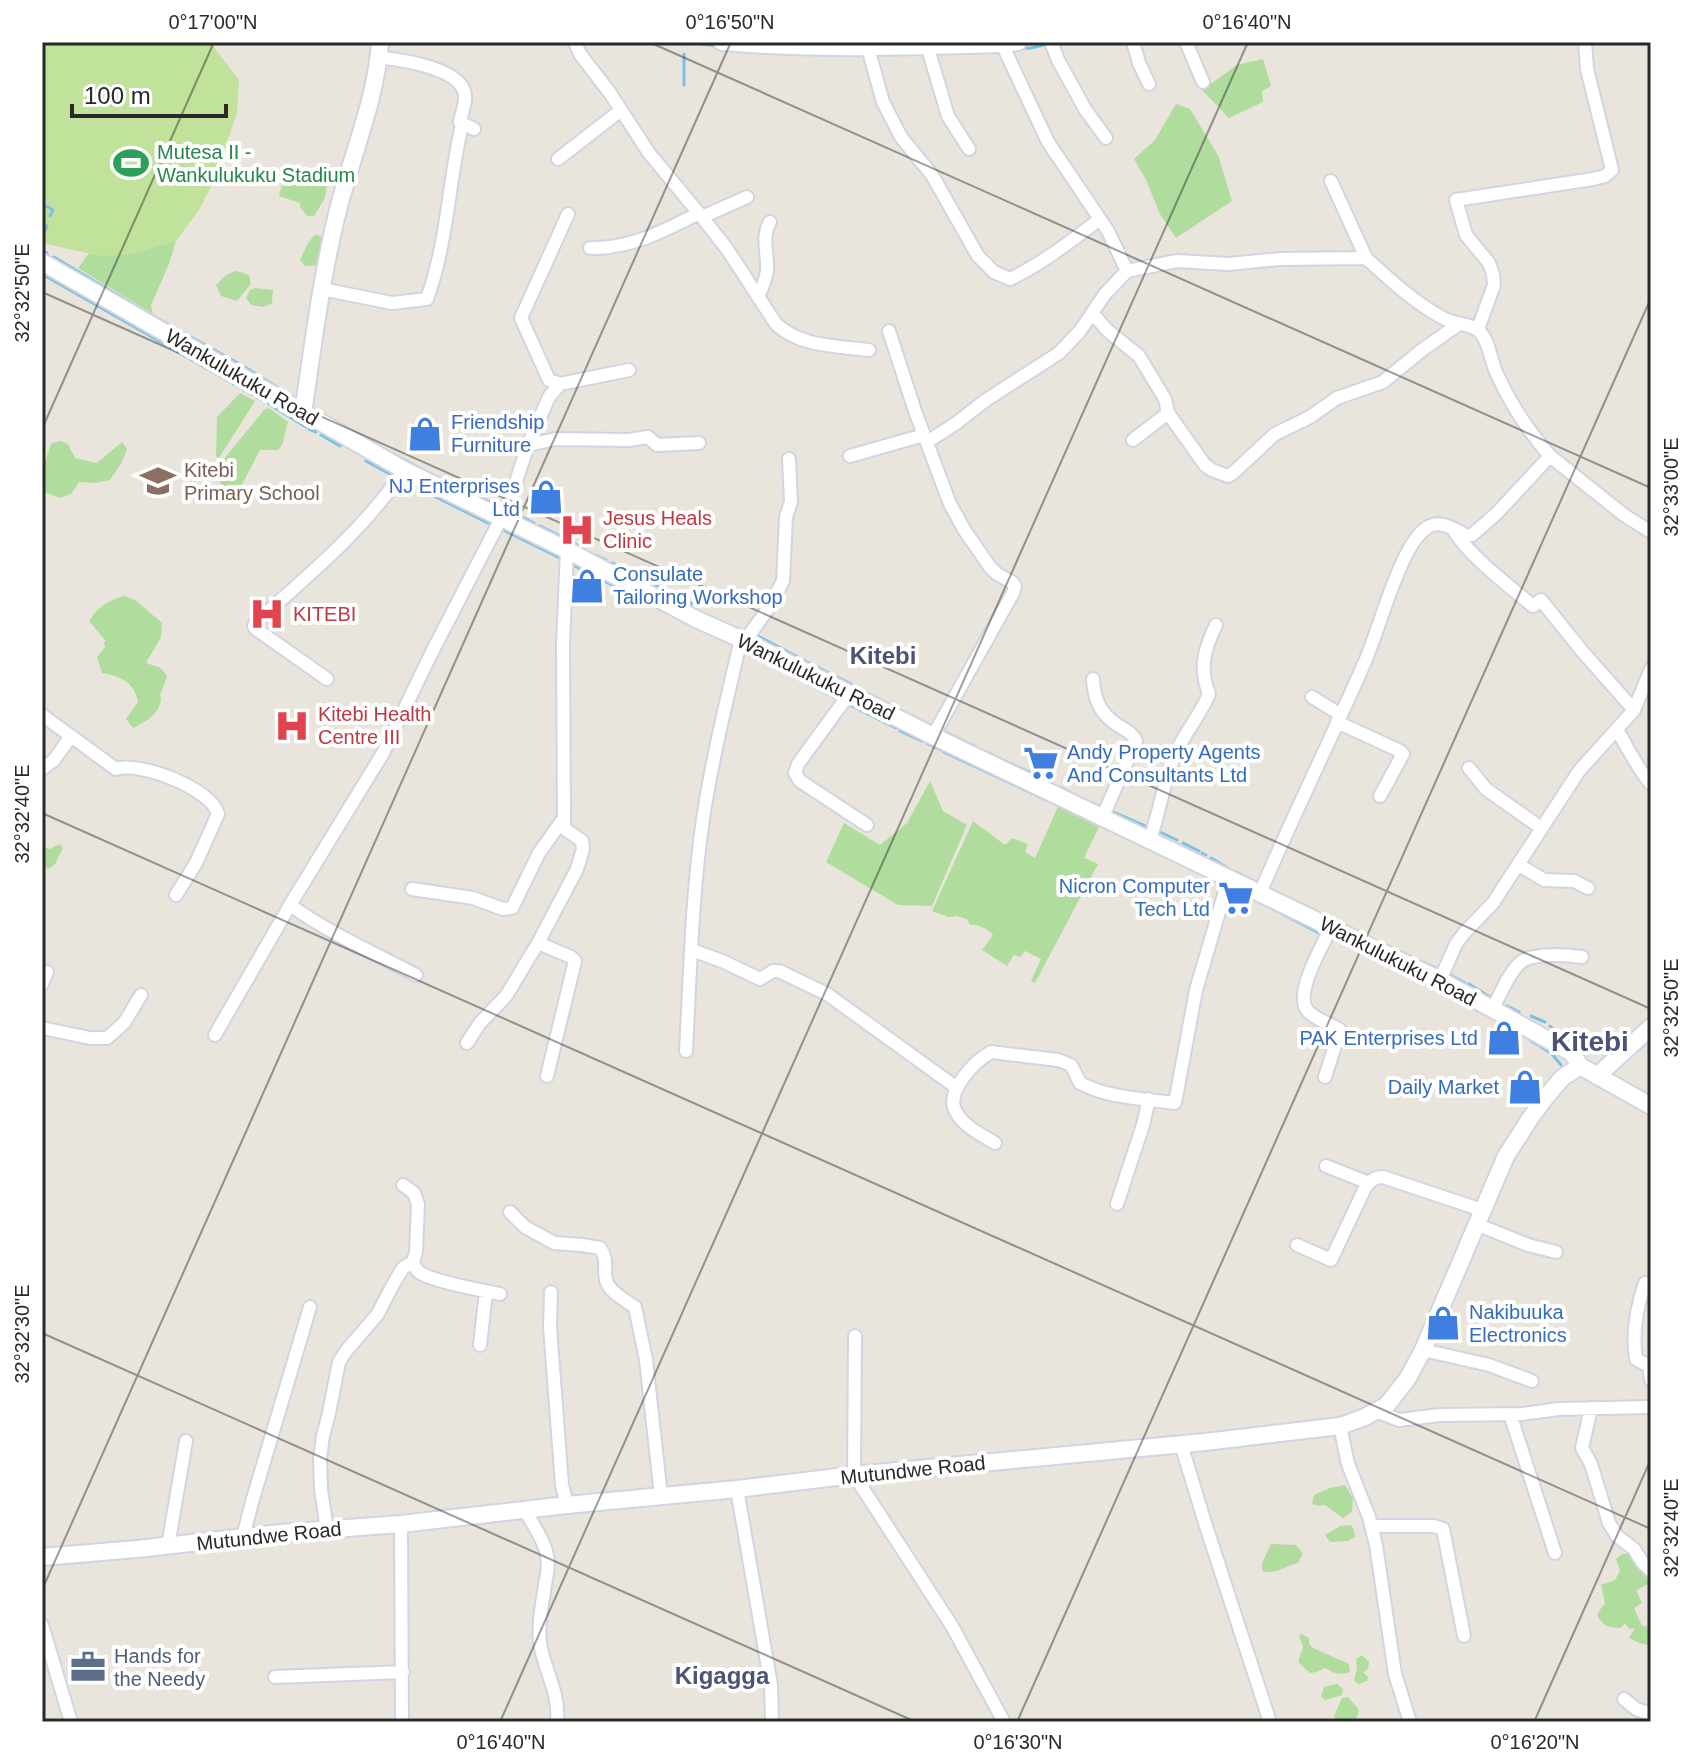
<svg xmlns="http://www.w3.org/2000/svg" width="1693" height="1764" font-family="Helvetica,sans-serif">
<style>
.green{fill:#b0dc9e}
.pitch{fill:#c1e29a}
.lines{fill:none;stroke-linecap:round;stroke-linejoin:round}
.stream{stroke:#79c2e3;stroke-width:3}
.street-casing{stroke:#d2d4e1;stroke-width:16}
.secondary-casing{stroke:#d2d4e1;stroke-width:20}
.street{stroke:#fff;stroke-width:12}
.secondary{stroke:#fff;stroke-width:16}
.ticks{fill:none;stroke:#292929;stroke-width:2;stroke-opacity:0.45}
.labels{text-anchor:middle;stroke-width:8;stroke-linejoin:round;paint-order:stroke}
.leisure-label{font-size:20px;fill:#27864d;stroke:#fff;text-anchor:start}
.street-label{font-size:20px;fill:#292929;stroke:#fff}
.shop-label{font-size:20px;fill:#366cbe;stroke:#fff;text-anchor:start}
.education-label{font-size:20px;fill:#785e54;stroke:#fff;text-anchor:start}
.health-label{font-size:20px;fill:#be3a42;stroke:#fff;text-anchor:start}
.service-label{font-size:20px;fill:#4e5e75;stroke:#fff;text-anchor:start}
.quarter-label{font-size:24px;font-weight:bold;fill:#4e5376;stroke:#fff}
.district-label{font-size:28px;font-weight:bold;fill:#4e5376;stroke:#fff}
.neatline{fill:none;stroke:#292929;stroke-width:3}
.ticks-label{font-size:20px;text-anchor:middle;fill:#292929}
</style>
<rect width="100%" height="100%" fill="#eae5dc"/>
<path class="green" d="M1263,59L1271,86L1262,91L1263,102L1229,118L1202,90L1237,65Z
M1176,104L1190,109L1218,155L1232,201L1176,238L1160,214L1146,180L1134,159L1155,140Z
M296,174L302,184L319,182L327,185L325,198L314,216H307L300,207V203L279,196C282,184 284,179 296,174Z
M315,234L322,237L326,243L319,265L305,266L300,260L308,243Z
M176,241L169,264L151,305L153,314L78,268L89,253L126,255Z
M236,271L249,275L251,284L237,301L221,296L216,285L226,275Z
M255,288L273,290L272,303L264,307L251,305L246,298L250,290Z
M240,393L255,401L219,458L216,456L217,417Z
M269,408L288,422L282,445L278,450H260L237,494L220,483L215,470L264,410Z
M60,441L68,444L75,458L97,463L122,442L127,449L122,462L110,480L95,483L79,482L71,494L60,498L42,491V466C48,460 47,451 52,443Z
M125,596L135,600L162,623L161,637L146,663L161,668L167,676L160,696L161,698C159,715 147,721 133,728L126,719L138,702C135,682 119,676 102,673L97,657L105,647L104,642L106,641L89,621C99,606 108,600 125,596Z
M930,781L943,811L967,825L932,906L898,905L826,862L844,823L880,845L907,823Z
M1058,807L1099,827L1084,858L1098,864L1035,983L1031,981L1041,959L1025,951L1020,957L1014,955L1007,966L982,950L993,935C987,929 979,924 970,925L967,919L956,916L949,917L932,911L973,821L1005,845L1012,838L1028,844L1025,852L1035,858Z
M60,844L63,848L55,864L48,869L42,864V846L49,849Z
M1345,1485L1353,1498L1352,1512L1343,1518L1325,1505L1318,1506L1312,1504L1314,1495L1330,1488Z
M1351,1525L1354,1530L1355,1537L1348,1541L1330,1542L1325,1535L1340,1526Z
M1271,1544L1296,1545L1303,1554L1298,1563C1285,1566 1276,1575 1262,1571V1563Z
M1622,1554H1630L1634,1559L1636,1566L1649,1565L1651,1577L1649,1584L1636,1590L1642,1603L1634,1608L1642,1626L1651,1627V1646L1639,1643L1629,1638L1635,1628L1629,1629L1625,1623L1621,1628C1609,1628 1601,1625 1597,1614L1605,1603L1601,1585L1615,1580L1620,1571L1616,1559Z
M1302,1634L1309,1638V1644L1313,1648L1349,1664L1350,1672C1340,1676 1333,1673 1325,1668L1317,1672L1310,1673L1298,1662L1303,1647L1299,1636Z
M1362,1655L1369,1662L1368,1669L1363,1672L1368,1677L1367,1681L1358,1684L1354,1680L1357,1668L1356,1659Z
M1337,1684L1343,1689L1342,1695L1325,1700L1321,1696L1324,1687Z
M1348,1697L1359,1710L1356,1720L1337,1722L1334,1716L1342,1698Z"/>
<path class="pitch" d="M42,42H210L239,80L237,113L212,185L199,210L176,241L126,255L100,256L42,243Z"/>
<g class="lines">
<path class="stream" d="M685,44L686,42
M701,44L719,46
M1056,44L1068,42
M1020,48H1031L1048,44
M684,54V85
M42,204L53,210L50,216
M42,233H44L47,226
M42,250L47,253
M54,257L146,312L243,366L285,392
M42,274L262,400
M269,404L306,427
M309,429L316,432
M321,435L340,446
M393,454L425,471
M366,461L395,477
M404,481L490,524
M451,484L480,497
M486,500L502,507
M510,511L534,523
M540,526L560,536
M501,529L562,559
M572,542L585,550
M595,555L606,560
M612,563L649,581
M571,564L635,597
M655,585L693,604
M649,604L669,613
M756,635L809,663
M742,650L834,697
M817,667L851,684
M857,688L933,727
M848,704L880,720
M884,722L896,728
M900,731L922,741
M943,731L976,747
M928,744L941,750
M944,752L1055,804
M989,753L994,756
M998,758L1051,782
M1062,788L1078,797
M1092,803L1101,807
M1059,806L1100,825
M1109,810L1150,828
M1158,831L1177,840
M1183,843L1199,851
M1202,853L1206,855
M1211,858L1226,867
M1236,872L1259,884
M1270,889L1322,914
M1252,898L1319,933
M1329,917L1343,924
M1360,932L1365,935
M1344,943L1358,951
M1384,944L1414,958
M1372,958L1403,972
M1423,962L1442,971
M1407,974L1430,984
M1450,975L1465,983
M1469,984L1493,999
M1437,988L1442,991
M1507,1006L1519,1012
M1531,1016L1545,1022
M1498,1022L1515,1031
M1550,1026L1558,1034
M1531,1041L1538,1045
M1541,1047L1549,1052
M1552,1054L1561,1065
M42,1544L44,1545"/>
<g class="street-casing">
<path id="street" d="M575,42L580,54L610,93L649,153L702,217L747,197
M926,42L948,116L969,149
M1051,42L1058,60L1085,109L1106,138
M1133,42L1139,63L1149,84
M1186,42L1203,82
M1002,44L1048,142L1108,231L1127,271
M868,48L883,102L901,137L932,175L978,256L994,272L1010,279C1043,263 1071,241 1100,219
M379,57C401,60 456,67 464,91C468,101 461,113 460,122L474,129
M558,159L621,110
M702,217L727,249L776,324C801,347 836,346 869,350
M590,248C630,249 664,231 699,213
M322,289L392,303L427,299C448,240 448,184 462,125
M758,297C762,288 766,280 767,270C768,253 761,237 770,222
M1093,314L1108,331L1139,356L1165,399L1168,413L1205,465L1212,470L1228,476L1233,473L1275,434L1310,417L1337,398L1383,382L1422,350L1459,324
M1478,329L1494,285L1493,274L1489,263L1466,235L1456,200L1593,179L1605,176L1612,170L1587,69L1585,42
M889,331L915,411L950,504L965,531L990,567L997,574L1012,582L1015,586L1013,593L933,736
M560,384L549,380L521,318L568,214
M1133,440L1168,413
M927,442L955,424L986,400L1059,353L1080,331L1105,294L1127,271L1177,261L1228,264L1280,259L1366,258L1331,181
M528,445L549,397L560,384L629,370
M850,456L924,435
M1550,456L1624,515L1651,532
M1453,529C1467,554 1510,587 1533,606L1541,600L1582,651L1634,710
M745,641L770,606L783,581L786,517L791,502L789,459
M327,679L256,629L254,626L256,622C310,574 363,531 404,470
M1093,679C1094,699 1100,713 1116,724C1125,730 1132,732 1136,741L1103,816
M849,694L798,764L795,773L800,781L867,825
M1312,697L1341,715
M42,715L116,769C140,761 212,789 218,814L196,863L176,895
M1337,722L1400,751L1403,754L1380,796
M1617,730C1628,748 1637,768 1651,784
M1469,768L1486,789L1541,828
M42,769L54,760L71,736
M1150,839C1160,812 1163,782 1175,755C1184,733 1200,716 1209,694C1199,668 1204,650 1216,625
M1519,865L1544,880L1574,881L1588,888
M412,889L473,898L503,909L512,908L539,853L564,818
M1260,893C1293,816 1330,741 1364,664C1379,629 1388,590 1406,555C1411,545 1418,533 1428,527C1442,519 1456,531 1468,536L1472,535L1497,513L1550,456C1528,431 1510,403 1496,372C1491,361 1489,341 1480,332C1473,324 1455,324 1445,319C1416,304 1390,280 1366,258
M290,905C329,933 374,953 416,975
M538,943L571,957L575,961L547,1076
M692,950L722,961L760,979L773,971H779L827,994L957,1088
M1440,980L1456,944L1465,932L1493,903L1579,771L1634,710L1651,669
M42,984L47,972
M1493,1009C1499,996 1512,966 1524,960C1537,953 1568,955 1582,957
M42,1028L90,1038H107L124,1023L141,995
M215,1035L290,905L383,753L432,652L509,503L528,445L556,439L628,440L648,437L657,445L699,443
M467,1043L480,1023L506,996L538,943L577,869L583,849L582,841L565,829L564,824L563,644L567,550
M686,1051C690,975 692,894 703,819C712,759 727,699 741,639
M1325,1077L1340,1030C1330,1023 1315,1020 1307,1010C1294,993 1323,945 1331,927
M995,1143C982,1135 964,1127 956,1112C944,1092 975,1061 991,1052L1058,1060L1071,1065L1080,1083C1108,1098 1144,1099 1175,1103L1196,990L1229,878
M1326,1166L1369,1183
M1117,1204L1143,1125L1149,1099
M510,1212L525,1227L554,1243L582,1245L600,1248C609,1261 603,1266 606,1280C609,1292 625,1300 635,1307L646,1360L661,1496
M1476,1224L1528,1245L1556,1252
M1297,1245L1331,1260L1365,1188C1370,1181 1374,1177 1383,1177L1482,1210
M413,1262C415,1266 416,1270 419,1272C430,1281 485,1291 500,1294
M1645,1283C1637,1306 1632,1334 1636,1359L1649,1366L1651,1380
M551,1292L550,1327L562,1485L567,1505
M855,1336L854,1475L952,1626L1004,1722
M480,1345L486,1292
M1423,1350L1489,1365L1532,1381
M1591,1408L1582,1448L1591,1464L1609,1523L1617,1536L1634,1549L1642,1562L1651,1571
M1375,1411L1399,1420L1440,1415L1522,1414L1559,1409L1651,1407
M1510,1414L1555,1553
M1340,1426L1348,1464L1369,1517L1376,1545L1395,1674L1410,1722
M1181,1444L1205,1523L1270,1722
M737,1489L771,1685L772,1722
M525,1510C532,1524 544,1539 547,1555C550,1568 545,1580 544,1592C541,1608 538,1627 540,1643C544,1670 560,1693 557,1722
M401,1524L402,1722
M1371,1526H1434L1443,1529L1464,1636
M327,1530L321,1489L320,1458L323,1436L329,1413L339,1362L346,1351L377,1315L395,1281L403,1268L413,1262L416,1252L418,1204L414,1193L403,1185
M243,1537L252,1502L310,1307
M168,1546L186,1441
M42,1625L71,1722
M275,1677L403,1672
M1624,1699L1636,1709L1651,1714"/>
</g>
<g class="secondary-casing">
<path id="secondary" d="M722,42C815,50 908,47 1002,44L1018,42
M42,262L404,470L567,550L696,619L745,641L933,736L1440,980L1572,1053L1580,1066L1651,1106
M303,413C313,346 321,279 337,214C351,157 376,101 380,42
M1597,1076L1651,1027
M42,1557L137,1549L280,1533L401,1524L567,1505L737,1489L854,1475L1205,1442L1340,1426L1363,1418L1387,1405L1408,1378L1423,1350L1506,1156L1531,1117L1546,1097L1562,1078L1580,1066"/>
</g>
<use href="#street" class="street"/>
<use href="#secondary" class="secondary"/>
</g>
<path class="ticks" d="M649,42L1651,488M42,292L1651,1009M42,429L214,42M42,813L1651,1529M42,1333L916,1722M42,1590L731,42M500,1722L1248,42M1017,1722L1651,298M1534,1722L1651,1459"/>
<defs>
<g id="stadium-bare" transform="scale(2.76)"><path d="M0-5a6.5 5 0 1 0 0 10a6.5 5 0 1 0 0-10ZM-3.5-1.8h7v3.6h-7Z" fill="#2e9e5b" stroke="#fff" stroke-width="2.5" paint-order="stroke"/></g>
<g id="shop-bare" transform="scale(2.76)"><path d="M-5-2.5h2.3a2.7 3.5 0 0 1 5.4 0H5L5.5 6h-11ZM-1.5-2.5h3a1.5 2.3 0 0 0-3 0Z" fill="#3f7fe0" stroke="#fff" stroke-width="2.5" paint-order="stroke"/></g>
<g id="school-bare" transform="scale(2.76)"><path d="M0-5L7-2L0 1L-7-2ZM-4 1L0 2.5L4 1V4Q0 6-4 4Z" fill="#8d6e63" stroke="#fff" stroke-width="2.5" paint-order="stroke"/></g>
<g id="hospital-bare" transform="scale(2.76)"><path d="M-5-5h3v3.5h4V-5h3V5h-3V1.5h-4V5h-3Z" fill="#e0444e" stroke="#fff" stroke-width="2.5" paint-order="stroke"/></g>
<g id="supermarket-bare" transform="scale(2.76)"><path d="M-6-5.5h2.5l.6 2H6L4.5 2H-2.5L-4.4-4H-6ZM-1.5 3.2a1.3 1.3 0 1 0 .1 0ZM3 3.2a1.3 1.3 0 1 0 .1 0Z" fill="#3f7fe0" stroke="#fff" stroke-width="2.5" paint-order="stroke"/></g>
<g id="office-bare" transform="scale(2.76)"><path d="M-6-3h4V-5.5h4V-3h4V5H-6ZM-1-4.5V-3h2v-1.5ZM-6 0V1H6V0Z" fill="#5c6f8a" stroke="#fff" stroke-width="2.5" paint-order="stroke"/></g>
</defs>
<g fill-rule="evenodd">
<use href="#stadium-bare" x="131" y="163"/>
<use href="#shop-bare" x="425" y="434"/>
<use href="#school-bare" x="158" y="481"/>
<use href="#shop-bare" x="546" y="497"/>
<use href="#hospital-bare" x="577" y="530"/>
<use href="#shop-bare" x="587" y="586"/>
<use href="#hospital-bare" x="267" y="614"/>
<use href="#hospital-bare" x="292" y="726"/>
<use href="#supermarket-bare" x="1041" y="763"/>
<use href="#supermarket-bare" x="1236" y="898"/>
<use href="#shop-bare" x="1504" y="1038"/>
<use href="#shop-bare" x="1525" y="1087"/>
<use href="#shop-bare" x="1443" y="1323"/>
<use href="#office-bare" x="88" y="1667"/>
</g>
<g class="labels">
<g class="leisure-label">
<text x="157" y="159">Mutesa II -<tspan x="157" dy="23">Wankulukuku Stadium</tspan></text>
</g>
<g class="street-label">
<text transform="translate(242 377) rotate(30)" y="7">Wankulukuku Road</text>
<text transform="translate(816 677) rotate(26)" y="7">Wankulukuku Road</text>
<text transform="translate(1398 961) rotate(27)" y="7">Wankulukuku Road</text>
<text transform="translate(913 1470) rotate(-6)" y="7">Mutundwe Road</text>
<text transform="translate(269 1536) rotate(-6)" y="7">Mutundwe Road</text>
</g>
<g class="shop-label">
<text x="451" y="429">Friendship<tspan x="451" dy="23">Furniture</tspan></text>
<text x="520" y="493" text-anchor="end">NJ Enterprises<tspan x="520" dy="23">Ltd</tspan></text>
<text x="613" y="581">Consulate<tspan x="613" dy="23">Tailoring Workshop</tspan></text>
<text x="1067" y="759">Andy Property Agents<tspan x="1067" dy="23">And Consultants Ltd</tspan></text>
<text x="1210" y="893" text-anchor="end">Nicron Computer<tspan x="1210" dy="23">Tech Ltd</tspan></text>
<text x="1478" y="1045" text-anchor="end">PAK Enterprises Ltd</text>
<text x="1499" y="1094" text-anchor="end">Daily Market</text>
<text x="1469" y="1319">Nakibuuka<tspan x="1469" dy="23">Electronics</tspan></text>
</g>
<g class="education-label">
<text x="184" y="477">Kitebi<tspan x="184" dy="23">Primary School</tspan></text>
</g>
<g class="health-label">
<text x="603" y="525">Jesus Heals<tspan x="603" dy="23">Clinic</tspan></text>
<text x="293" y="621">KITEBI</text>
<text x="318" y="721">Kitebi Health<tspan x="318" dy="23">Centre III</tspan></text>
</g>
<g class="service-label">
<text x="114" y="1663">Hands for<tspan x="114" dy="23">the Needy</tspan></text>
</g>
<g class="quarter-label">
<text x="883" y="664">Kitebi</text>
<text x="722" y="1684">Kigagga</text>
</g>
<g class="district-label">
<text x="1590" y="1051">Kitebi</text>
</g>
</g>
<rect width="1693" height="1764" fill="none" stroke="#ffffff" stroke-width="88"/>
<path d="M72 104v12h154v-12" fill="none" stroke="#292929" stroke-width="4"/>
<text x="84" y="104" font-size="24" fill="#292929" stroke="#ffffff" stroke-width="6" paint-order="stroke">100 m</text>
<rect x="44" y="44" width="1605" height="1676" class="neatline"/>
<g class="ticks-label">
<text x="213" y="29">0°17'00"N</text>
<text x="730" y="29">0°16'50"N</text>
<text x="1247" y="29">0°16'40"N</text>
<text transform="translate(22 293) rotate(-90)" y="7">32°32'50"E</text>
<text transform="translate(1671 487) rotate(-90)" y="7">32°33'00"E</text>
<text transform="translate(22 814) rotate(-90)" y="7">32°32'40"E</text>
<text transform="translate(1671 1008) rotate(-90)" y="7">32°32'50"E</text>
<text transform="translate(22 1334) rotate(-90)" y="7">32°32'30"E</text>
<text transform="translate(1671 1528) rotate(-90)" y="7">32°32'40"E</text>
<text x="501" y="1749">0°16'40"N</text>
<text x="1018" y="1749">0°16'30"N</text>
<text x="1535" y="1749">0°16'20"N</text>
</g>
</svg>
